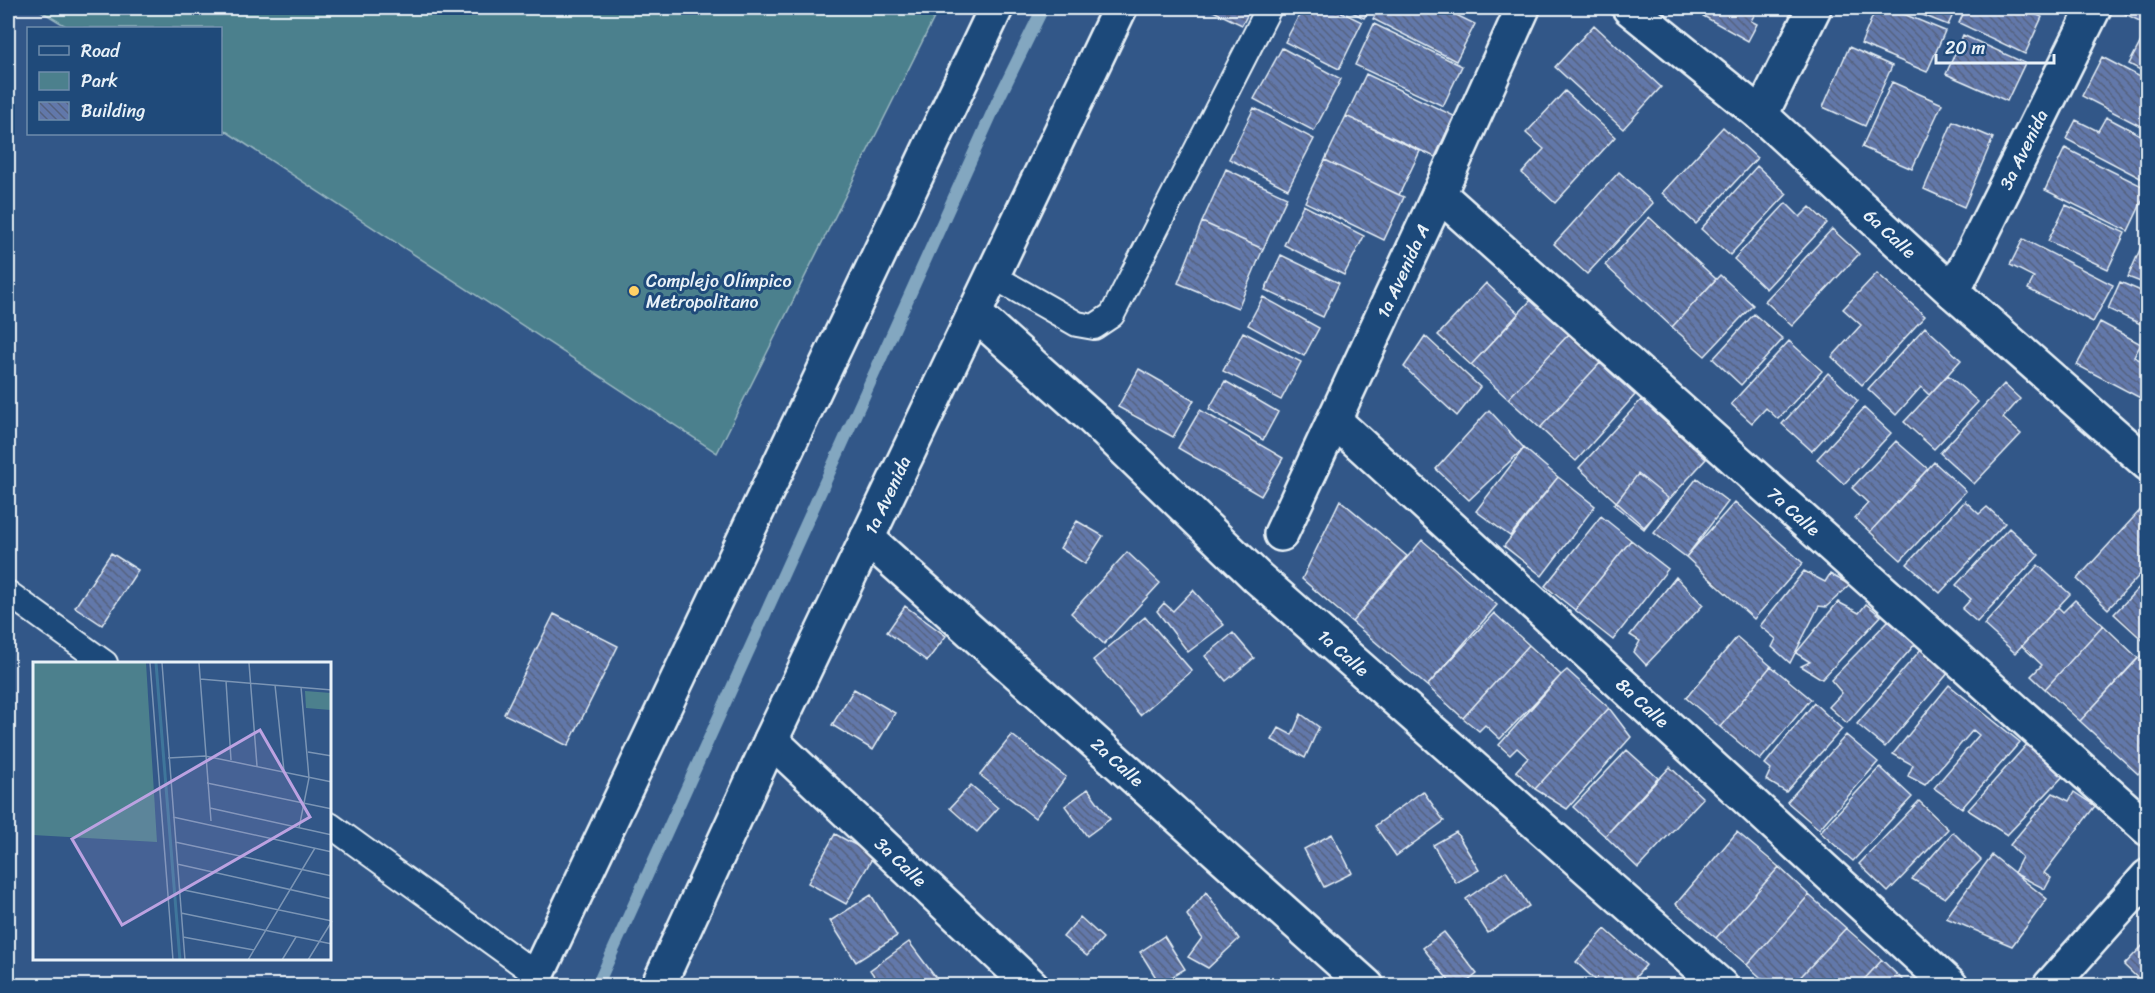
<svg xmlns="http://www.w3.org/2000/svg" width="2155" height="993" font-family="Sriracha,sans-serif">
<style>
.park{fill:#4c808d;stroke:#9ab8c2;stroke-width:1.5}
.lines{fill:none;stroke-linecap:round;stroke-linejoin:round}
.stream{stroke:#83a7c0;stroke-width:12}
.building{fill:url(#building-back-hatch);stroke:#e8f1f8;stroke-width:1.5}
.lane-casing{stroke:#e8f1f8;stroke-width:28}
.street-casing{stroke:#e8f1f8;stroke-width:38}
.lane{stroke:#1f4a7a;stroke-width:24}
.street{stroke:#1f4a7a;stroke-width:33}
.poi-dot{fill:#ffd166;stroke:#1f4a7a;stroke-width:2}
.labels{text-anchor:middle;stroke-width:6;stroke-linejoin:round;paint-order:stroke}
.street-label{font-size:18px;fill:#e8f1f8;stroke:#1f4a7a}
.poi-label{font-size:18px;fill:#e8f1f8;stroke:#1f4a7a;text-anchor:start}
.inset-river{fill:none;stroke:#3f769b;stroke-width:3}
.inset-road{fill:none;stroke:#7b95b5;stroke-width:1.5}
.view{fill:#bca2e1;fill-opacity:0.15;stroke:#bca2e1;stroke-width:3}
.inset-edge{fill:none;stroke:#e8f1f8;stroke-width:3}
</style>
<defs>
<pattern id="building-back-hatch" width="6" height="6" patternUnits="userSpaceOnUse" patternTransform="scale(1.5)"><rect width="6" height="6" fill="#6278aa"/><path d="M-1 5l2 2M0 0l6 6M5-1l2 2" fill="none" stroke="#55627f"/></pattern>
</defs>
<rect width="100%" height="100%" fill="#325788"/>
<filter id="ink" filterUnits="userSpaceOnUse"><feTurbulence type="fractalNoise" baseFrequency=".0167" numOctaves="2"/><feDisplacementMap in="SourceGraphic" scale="12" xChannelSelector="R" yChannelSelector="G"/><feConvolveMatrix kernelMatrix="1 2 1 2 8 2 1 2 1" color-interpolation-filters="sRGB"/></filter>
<g filter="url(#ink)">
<path class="park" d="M36,8H939L717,453L221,128L220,28H69Z"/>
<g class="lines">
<path class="stream" d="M597,986L997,102L1043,8"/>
</g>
<path class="building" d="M1207,8H1251L1242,25Z
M1303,8H1333L1362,22L1339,69L1285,42Z
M1344,8H1370L1364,18Z
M1379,8H1442L1475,24L1456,61L1373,19Z
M1689,8H1758L1751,21L1757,24L1748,41Z
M1876,8H1889L1945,31L1927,72L1861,44Z
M1905,8H1956L1948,25Z
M1966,8H2022L2042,17L2025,54L1959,23Z
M2034,8H2052L2049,14Z
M2128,8H2148V25L2125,14Z
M1374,24L1462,66L1443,106L1355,65Z
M1594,25L1661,87L1623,129L1555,67Z
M2147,30L2148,31V74L2129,64Z
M1963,35L2025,63L2007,101L1946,74Z
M1849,47L1892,66L1865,126L1823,107Z
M1282,48L1341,79L1314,131L1254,99Z
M2102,57L2148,81V130L2082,96Z
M1366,74L1454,116L1435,157L1346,116Z
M1892,82L1942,104L1912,169L1862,147Z
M1565,91L1615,137L1555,203L1522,173L1544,149L1526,133Z
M1254,108L1314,139L1288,189L1229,159Z
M1346,116L1420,151L1399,195L1325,160Z
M2106,117L2148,139L2146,181L2066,139L2076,120L2098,131Z
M1953,121L1993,138L1964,207L1924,189Z
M1723,127L1757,158L1696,224L1662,193Z
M2065,148L2148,189L2128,231L2045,190Z
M1325,160L1404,197L1384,240L1305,202Z
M1757,166L1787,194L1730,255L1701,229Z
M1226,169L1287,197L1263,249L1202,222Z
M1619,172L1653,203L1587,274L1554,244Z
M1786,203L1800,217L1810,207L1827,223L1766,289L1734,259Z
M1303,205L1364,236L1344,275L1284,245Z
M2066,205L2125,233L2108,269L2048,241Z
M1649,217L1716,279L1672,327L1605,265Z
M1202,222L1263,249L1238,308L1178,283Z
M1832,229L1859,254L1792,326L1765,301Z
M2023,239L2113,285L2093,322L2028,289L2034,277L2010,265Z
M2142,245L2148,247V285L2128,277Z
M1281,255L1339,283L1323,317L1265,290Z
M1877,273L1925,316L1862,385L1832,357L1861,325L1843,309Z
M1720,275L1753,305L1705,356L1672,327Z
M2120,282L2148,294V339L2141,336L2145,326L2108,309Z
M1486,283L1519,314L1471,365L1438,335Z
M1263,297L1319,328L1304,356L1248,325Z
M1531,300L1569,334L1508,399L1471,365Z
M1754,314L1783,339L1741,385L1713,359Z
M2100,322L2141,344L2134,357L2148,364V402L2077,365Z
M1925,327L1961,360L1929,395L1921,387L1896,415L1868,389Z
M1243,332L1301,362L1281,400L1223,371Z
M1569,334L1600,363L1540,428L1508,399Z
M1425,336L1480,387L1457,416L1404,367Z
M1789,341L1822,371L1778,419L1766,408L1752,423L1731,404Z
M1600,363L1635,395L1576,461L1540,428Z
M1139,369L1194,400L1173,437L1118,407Z
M1828,373L1858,401L1812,451L1782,424Z
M1948,375L1978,402L1934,449L1904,422Z
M1225,381L1278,412L1263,440L1209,409Z
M2004,384L2020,399L2003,418L2021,434L1974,484L1940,453Z
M1641,400L1706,459L1644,527L1579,468Z
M1864,408L1891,433L1844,484L1817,459Z
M1200,410L1283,458L1261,496L1178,448Z
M1489,410L1524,448L1469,500L1436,469Z
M1896,441L1928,469L1870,532L1855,518L1868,503L1852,488Z
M1524,448L1558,477L1510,536L1476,511Z
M1934,462L1966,491L1901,560L1870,532Z
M1638,474L1668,498L1644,529L1614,505Z
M1558,477L1595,506L1542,576L1504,546Z
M1697,478L1728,502L1686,557L1654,533Z
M1340,500L1407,556L1352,622L1302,579Z
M1965,501L1979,514L1987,507L2005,523L1940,593L1907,564Z
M1735,502L1803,563L1754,619L1686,557Z
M2145,505L2148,508V566L2108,609L2077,579Z
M1601,516L1631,540L1575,610L1545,586Z
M1077,521L1103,536L1085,564L1060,548Z
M2009,528L2039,555L1977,622L1962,609L1971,599L1956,585Z
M1422,540L1497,605L1427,686L1352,622Z
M1631,540L1668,569L1613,640L1575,610Z
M1127,552L1160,583L1104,644L1071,613Z
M111,553L138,570L102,625L75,607Z
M2038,565L2070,594L2015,653L1984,625Z
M1804,571L1825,582L1830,574L1850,585L1826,607L1819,606L1790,663L1772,647L1776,639L1760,626Z
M1676,577L1703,605L1646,665L1634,652L1640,641L1630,635Z
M2148,578V644H2147L2114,614Z
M1193,590L1224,625L1188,652L1157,611L1164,603L1173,611Z
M2075,600L2103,625L2045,689L2031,676L2042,665L2022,646L2058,607L2063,612Z
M1838,602L1859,613L1866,604L1881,616L1822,679L1801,666L1810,662L1796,653Z
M905,606L946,636L927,661L887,632Z
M1494,613L1529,645L1463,718L1427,686Z
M554,614L618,646L568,746L504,714Z
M1145,617L1192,671L1140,715L1093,660Z
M1888,621L1916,643L1847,723L1829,707L1842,693L1831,680Z
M2103,625L2138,658L2080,721L2045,689Z
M1233,633L1254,658L1226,681L1205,656Z
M1737,637L1771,666L1720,727L1686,698Z
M1529,645L1561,675L1500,739L1485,725L1479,731L1463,718Z
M1922,648L1950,671L1885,747L1857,724Z
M2148,648V763L2138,774L2080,721Z
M1771,666L1811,699L1760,760L1720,727Z
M1567,670L1609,708L1535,789L1516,771L1528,758L1517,748L1510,755L1499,745L1561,675Z
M1949,685L2020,742L1962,808L1934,788L1979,735L1973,730L1925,785L1908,776L1913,765L1893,754Z
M854,689L895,713L873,750L832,725Z
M1814,703L1842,729L1786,792L1766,780L1771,769L1765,764Z
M1609,708L1631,737L1567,809L1535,789Z
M1301,714L1319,727L1305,758L1272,740L1279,728L1292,735Z
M1012,735L1066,777L1035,818L980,775Z
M1846,735L1878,762L1819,829L1787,802Z
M2030,741L2070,769L2007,835L1968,810Z
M1627,750L1658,778L1605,836L1573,807Z
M1670,767L1703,798L1638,868L1605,836Z
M1880,767L1912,797L1853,861L1820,832Z
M971,785L998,808L977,832L950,808Z
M1088,789L1110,819L1087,836L1065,806Z
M1423,791L1444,821L1396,856L1375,826Z
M2074,792L2095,806L2044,873L2051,878L2045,889L2014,873L2022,857L2010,845L2053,793L2069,801Z
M1919,801L1948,829L1888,892L1859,864Z
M1456,832L1479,870L1456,883L1433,845Z
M1737,832L1779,867L1716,938L1676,904Z
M1953,832L1981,860L1945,898L1912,879Z
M835,834L874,855L846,904L808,883Z
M1332,834L1352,873L1324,887L1304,849Z
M1992,855L2047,899L2012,946L1946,918Z
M1779,867L1809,895L1747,965L1716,938Z
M1506,871L1529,906L1488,933L1466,899Z
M1206,892L1239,939L1208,968L1188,957L1202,938L1187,915Z
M871,895L897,936L856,962L830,921Z
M1809,895L1846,928L1792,986H1770L1747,965Z
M1080,917L1103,938L1087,956L1063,937Z
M1846,928L1882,960L1858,986H1792Z
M1605,929L1646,965L1628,986H1602L1576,962Z
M1444,932L1477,974L1462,986H1453L1423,948Z
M1164,936L1185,969L1160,984L1140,952Z
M2148,940V986H2146L2124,965Z
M909,942L939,982L934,986H881L870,970Z
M1882,960L1909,986H1858Z"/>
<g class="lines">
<g class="lane-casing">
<path id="lane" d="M991,275L1077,324L1094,327L1112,315L1269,8
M8,593L105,663
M330,825L537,975"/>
</g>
<g class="street-casing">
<g id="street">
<path id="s1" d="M1629,8L1761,115L1953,292L2148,464"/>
<path d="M1761,115L1814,8"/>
<path id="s2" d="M1439,194L2148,829"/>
<path id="s3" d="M1953,292L2094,8"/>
<path id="s4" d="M974,313L1092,418L1258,578L1721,986"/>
<path id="s5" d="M1335,421L1951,986"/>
<path id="s6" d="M1281,534L1439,194L1523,8"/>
<path id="s7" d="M867,538L1367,986"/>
<path id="s8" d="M771,740L1032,986"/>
<path d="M532,986L996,8"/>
<path id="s9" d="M658,986L771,740L1120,8"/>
<path d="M2050,986L2148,876"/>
</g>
</g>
<use href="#lane" class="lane"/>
<use href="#street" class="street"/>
</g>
</g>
<circle class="poi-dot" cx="634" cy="291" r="6"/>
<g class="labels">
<g class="street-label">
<text dy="6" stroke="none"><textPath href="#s3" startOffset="159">3a Avenida</textPath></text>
<text dy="6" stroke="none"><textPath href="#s1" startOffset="345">6a Calle</textPath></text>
<text dy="6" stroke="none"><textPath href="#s6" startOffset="290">1a Avenida A</textPath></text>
<text dy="6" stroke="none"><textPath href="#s9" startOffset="542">1a Avenida</textPath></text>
<text dy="6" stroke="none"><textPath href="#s2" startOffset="476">7a Calle</textPath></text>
<text dy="6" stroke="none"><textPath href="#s4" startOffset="502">1a Calle</textPath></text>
<text dy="6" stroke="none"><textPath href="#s5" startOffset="417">8a Calle</textPath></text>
<text dy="6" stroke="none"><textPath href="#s7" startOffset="336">2a Calle</textPath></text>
<text dy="6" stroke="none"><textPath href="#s8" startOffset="178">3a Calle</textPath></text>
</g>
<g class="poi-label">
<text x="646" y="287">Complejo Olímpico<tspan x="646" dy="21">Metropolitano</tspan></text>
</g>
</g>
<g transform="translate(33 662)">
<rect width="298" height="298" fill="#325788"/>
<path d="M272,29L298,31V48L273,46Z" fill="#4c808d"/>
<path d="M0,1H113L124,180L0,173Z" fill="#4c808d"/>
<path class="inset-river" d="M123,1L147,298"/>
<path class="inset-road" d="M117,1L140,298M129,1L152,298M166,1L178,159M216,1L224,104M167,17L299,28M193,19L198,98M242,23L251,109M275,90L299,94M135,96L172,94L299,120M174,121L299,147M177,146L299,173M140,155L299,190M266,166L276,116L268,25M142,180L299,214M144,202L299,237M146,227L299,259M148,251L299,282M150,275L221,288M215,298L282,186M249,298L263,275M275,298L299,259"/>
<path class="view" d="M227,68L277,155L89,263L39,177Z"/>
<rect width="298" height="298" class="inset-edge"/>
</g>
<rect width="2155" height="993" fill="none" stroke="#1f4a7a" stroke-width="30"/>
<rect x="15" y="15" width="2125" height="963" fill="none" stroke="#e8f1f8" stroke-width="2" filter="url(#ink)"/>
<rect x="27" y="27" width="195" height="108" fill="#1f4a7a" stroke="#6f8dac" stroke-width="1.5"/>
<rect x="39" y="46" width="30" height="9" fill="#1f4a7a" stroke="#6f8dac" stroke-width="1.5"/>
<text x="81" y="57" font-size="18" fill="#e8f1f8">Road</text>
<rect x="39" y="72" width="30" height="18" fill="#4c808d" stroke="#6f8dac" stroke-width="1.5"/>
<text x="81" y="87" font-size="18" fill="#e8f1f8">Park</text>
<rect x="39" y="102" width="30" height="18" fill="url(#building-back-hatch)" stroke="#6f8dac" stroke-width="1.5"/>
<text x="81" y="117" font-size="18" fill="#e8f1f8">Building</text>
<path d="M1936 54v9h118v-9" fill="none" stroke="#e8f1f8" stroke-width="3"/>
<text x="1945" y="54" font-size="18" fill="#e8f1f8" stroke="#1f4a7a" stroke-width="4.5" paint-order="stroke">20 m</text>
</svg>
